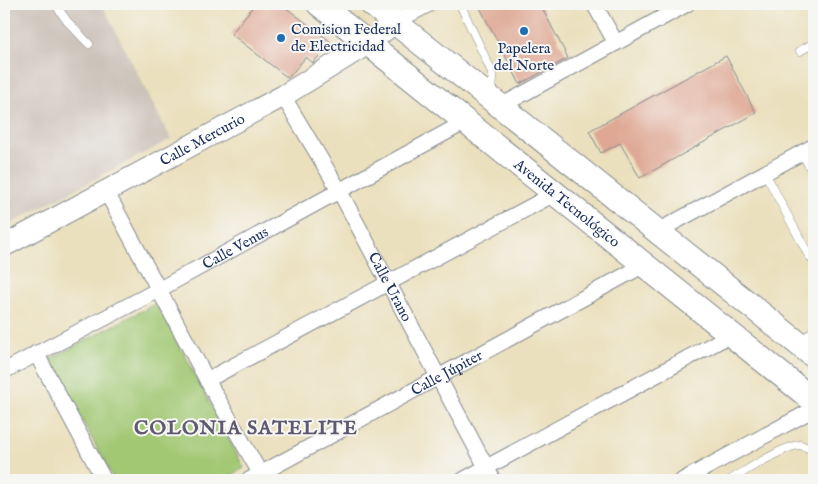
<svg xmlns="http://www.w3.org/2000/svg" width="818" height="484" font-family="'IM FELL English',serif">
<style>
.industrial{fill:#ccc2b9}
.green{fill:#a2c873;stroke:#5e7c68}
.building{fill:#dfa894}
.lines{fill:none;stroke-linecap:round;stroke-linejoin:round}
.service-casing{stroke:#83888e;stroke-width:9}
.minor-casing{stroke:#83888e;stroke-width:17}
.secondary-casing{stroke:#83888e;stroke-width:23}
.primary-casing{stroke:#83888e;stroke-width:26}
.service{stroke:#fff;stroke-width:8}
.minor{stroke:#fff;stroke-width:15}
.secondary{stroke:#fff;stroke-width:21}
.primary{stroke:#fff;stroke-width:24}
.poi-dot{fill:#1f6fb2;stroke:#f6f6f2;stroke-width:2}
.labels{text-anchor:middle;stroke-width:4;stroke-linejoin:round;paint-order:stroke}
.poi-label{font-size:15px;fill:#1b2f5e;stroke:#f6f6f2;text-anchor:start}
.street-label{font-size:15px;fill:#1b2f5e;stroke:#f6f6f2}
.district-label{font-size:20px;font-weight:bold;letter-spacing:1px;fill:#605971;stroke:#f6f6f2}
</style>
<rect width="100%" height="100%" fill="#f6f6f2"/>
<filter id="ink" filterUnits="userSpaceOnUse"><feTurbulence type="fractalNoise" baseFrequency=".02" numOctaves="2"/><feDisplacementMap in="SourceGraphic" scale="10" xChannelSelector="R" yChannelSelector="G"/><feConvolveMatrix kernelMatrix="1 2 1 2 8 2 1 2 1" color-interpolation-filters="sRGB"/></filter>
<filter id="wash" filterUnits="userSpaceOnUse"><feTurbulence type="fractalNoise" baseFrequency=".0096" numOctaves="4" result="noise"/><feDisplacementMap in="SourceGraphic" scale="20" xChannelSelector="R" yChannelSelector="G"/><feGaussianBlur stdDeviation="1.12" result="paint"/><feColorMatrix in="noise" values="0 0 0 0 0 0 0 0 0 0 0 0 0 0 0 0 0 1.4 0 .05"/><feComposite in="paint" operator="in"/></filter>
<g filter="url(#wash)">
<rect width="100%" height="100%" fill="#ebe0bd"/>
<path class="industrial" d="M4,4H102L171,139L4,227Z"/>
<path class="green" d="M157,303L244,468L222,480H114L50,359Z"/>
<g id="blocks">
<path class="building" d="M255,4H281L331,42L313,63L306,57L288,78L231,34Z
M478,4H540L568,58L520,84Z
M726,56L756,113L640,178L620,143L601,153L589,131Z"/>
</g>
</g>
<g filter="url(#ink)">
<use href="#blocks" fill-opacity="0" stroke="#83888e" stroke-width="1"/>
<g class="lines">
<g class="service-casing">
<path id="service" d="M55,4L67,21L89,44
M460,4L490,68L493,77L492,94
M800,51L814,43
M802,153L814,175
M765,173L808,254L814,262
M800,342L814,330
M730,480C744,472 785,445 800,445C806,446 810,449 814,452"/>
</g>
<g class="minor-casing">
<g id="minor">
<path d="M594,4L616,43"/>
<path d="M395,22L429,4"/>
<path id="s1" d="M283,96L339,190L493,480"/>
<path d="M501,106L687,4"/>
<path d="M106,191L207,380L264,480"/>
<path d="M658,231L814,146"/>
<path d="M36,353L104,480"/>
<path id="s2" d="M4,371L158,290L467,121"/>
<path d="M207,380L556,193"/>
<path id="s3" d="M249,480L644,265"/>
<path d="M463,480L732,334"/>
<path d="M683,480L814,409"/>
</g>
</g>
<g class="secondary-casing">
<g id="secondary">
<path id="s4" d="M4,246L283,96L369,43L395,22"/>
</g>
</g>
<g class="primary-casing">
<g id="primary">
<path id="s5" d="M319,4L814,401"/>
<path d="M372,4L814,356"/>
</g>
</g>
<use href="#service" class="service"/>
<use href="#minor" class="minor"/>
<use href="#secondary" class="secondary"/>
<use href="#primary" class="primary"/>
</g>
</g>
<g class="poi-dot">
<circle cx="524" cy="31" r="5"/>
<circle cx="281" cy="38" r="5"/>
</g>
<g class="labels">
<g class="poi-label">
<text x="291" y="34">Comision Federal<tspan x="291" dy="17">de Electricidad</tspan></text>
<text x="524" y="53" text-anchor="middle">Papelera<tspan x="524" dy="17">del Norte</tspan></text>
</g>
<g class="street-label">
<text dy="5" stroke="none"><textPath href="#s4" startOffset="225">Calle Mercurio</textPath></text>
<text dy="5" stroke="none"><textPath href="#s5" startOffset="318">Avenida Tecnológico</textPath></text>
<text dy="5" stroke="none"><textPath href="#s2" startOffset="262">Calle Venus</textPath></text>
<text dy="5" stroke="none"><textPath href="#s1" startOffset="219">Calle Urano</textPath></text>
<text dy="5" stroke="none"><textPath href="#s3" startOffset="225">Calle Júpiter</textPath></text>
</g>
<g class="district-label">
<text x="246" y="434">COLONIA SATELITE</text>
</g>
</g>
<rect width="818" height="484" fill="none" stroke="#f6f6f2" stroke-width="20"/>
</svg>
